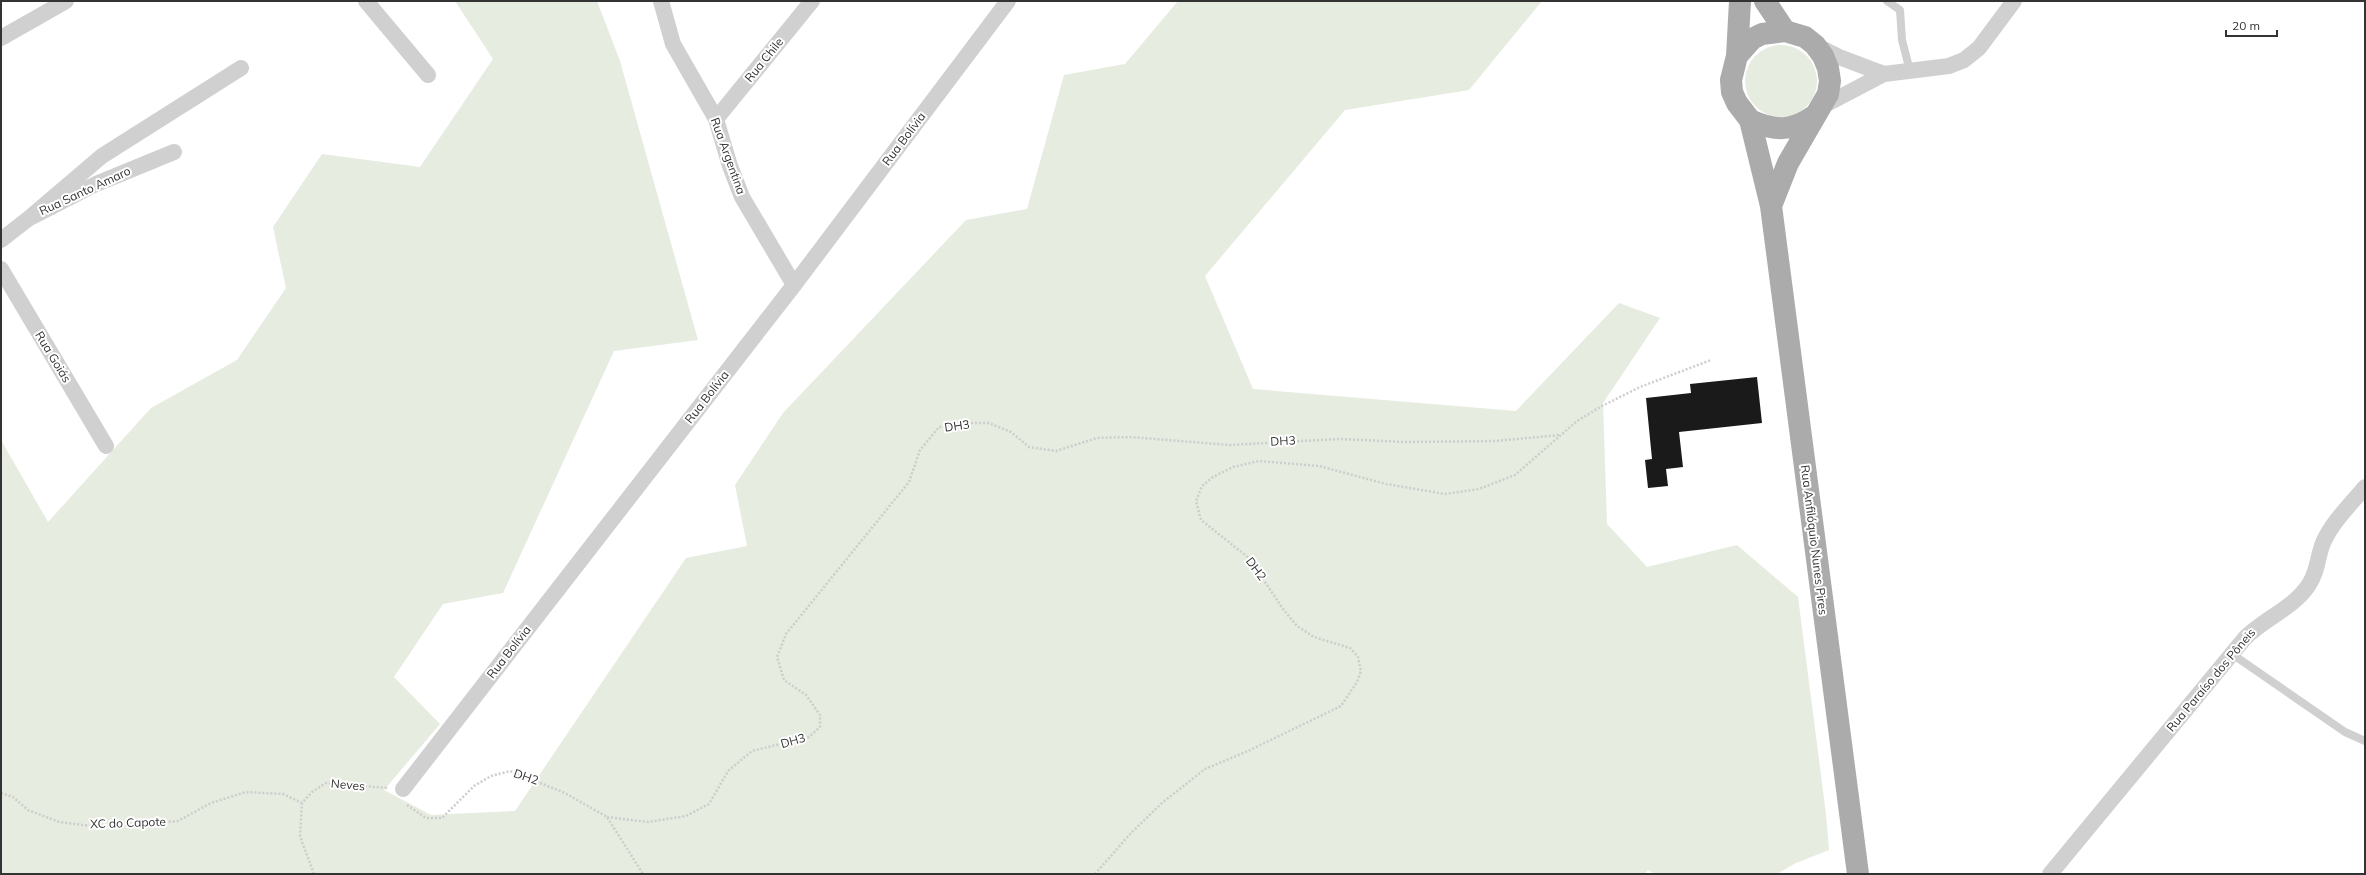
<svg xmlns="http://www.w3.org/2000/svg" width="2366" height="875" font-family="Mulish,sans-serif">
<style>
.green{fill:#e6ecdf}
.building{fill:#1a1a1a}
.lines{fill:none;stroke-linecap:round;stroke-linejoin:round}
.path{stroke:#cdcdcd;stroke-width:2.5;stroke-dasharray:2 2;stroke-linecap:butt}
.service{stroke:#d0d0d0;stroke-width:8}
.minor{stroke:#d0d0d0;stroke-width:16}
.primary{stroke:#ababab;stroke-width:22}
.labels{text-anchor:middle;stroke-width:4;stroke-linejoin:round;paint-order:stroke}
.street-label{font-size:12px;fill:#333;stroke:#fff}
</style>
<rect width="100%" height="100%" fill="#fff"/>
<path class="green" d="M455,1H597L620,61L698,340L614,351L503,593L443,604L394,677L440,724L384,790L431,815L515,811L686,558L747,546L735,485L783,413L966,220L1027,209L1064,75L1125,64L1178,1H1542L1469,90L1345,110L1205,276L1253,389L1516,411L1619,303L1660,318L1603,403L1607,524L1647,567L1737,545L1798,597L1826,814L1829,850L1796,863L1777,874H1654L1648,870L1645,874H1V440L48,522L151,408L237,360L286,288L273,227L322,154L420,167L493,59Z
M1745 81a36 36 0 1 1 72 0a36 36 0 1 1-72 0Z"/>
<path class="building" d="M1757,377L1762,423L1679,432L1683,467L1666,469L1668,486L1648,488L1645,460L1652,459L1646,398L1691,393L1690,384Z"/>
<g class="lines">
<path class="path" d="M1,793L13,797L28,810L59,822L100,827L178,821L211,803L246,792L283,794L302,803
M407,805L426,818H442L474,786L491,776L510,771L565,793L607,817L643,874
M607,817L648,822L686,816L709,804L728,771L752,751L809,737L820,727V715L806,695L784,680L777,657L786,634L909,482L920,450L939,427L962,423H989L1011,432L1029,447L1056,451L1097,438L1130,437L1229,445L1339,439L1405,442L1495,441L1560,435
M314,874L300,836L302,803L312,792L326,783L388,788
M1095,874L1131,833L1162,803L1205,769L1248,751L1341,706L1357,682L1361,671L1358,657L1350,648L1314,637L1297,626L1283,609L1249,558L1201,520L1196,501L1202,486L1213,477L1233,467L1259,461L1319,466L1386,484L1445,494L1479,489L1515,475L1577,421L1602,406L1640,387L1711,360"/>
<path class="service" d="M1887,1L1900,10L1902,40L1910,71
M2232,654L2345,732L2365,741"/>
<path class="minor" d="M366,1L428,75
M661,1L673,44L716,119L730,166L742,197L794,285
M1,38L66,1
M1815,45L1839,57L1884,74
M1823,106L1884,74L1949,66L1964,60L1979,48L2014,1
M716,119L812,1
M28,219L102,156L241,68
M1,240L28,219L96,184L174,152
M1,269L106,446
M403,789L794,285L1008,1
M2050,874L2245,638C2264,619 2293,608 2308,586C2318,572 2317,558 2323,543C2332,522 2351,504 2365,487"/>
<path class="primary" d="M1740,1L1737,56L1731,80L1732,92L1737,103L1750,120L1771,206L1858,874
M1765,1L1785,31
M1737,56L1752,39L1762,34L1785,31L1805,37L1815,45L1823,56L1828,68L1830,81L1828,94L1788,163L1771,206
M1750,120C1774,131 1792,132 1814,116"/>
</g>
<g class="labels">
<g class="street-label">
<text transform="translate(764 60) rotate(-51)" y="4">Rua Chile</text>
<text transform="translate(904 139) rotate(-53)" y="4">Rua Bolívia</text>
<text transform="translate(728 156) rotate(70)" y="4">Rua Argentina</text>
<text transform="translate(85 191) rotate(-25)" y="4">Rua Santo Amaro</text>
<text transform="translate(53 357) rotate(59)" y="4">Rua Goiás</text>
<text transform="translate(707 397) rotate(-52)" y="4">Rua Bolívia</text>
<text transform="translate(957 426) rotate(-8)" y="4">DH3</text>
<text transform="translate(1283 441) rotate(-3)" y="4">DH3</text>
<text transform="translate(1814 540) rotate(83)" y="4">Rua Anfilóquio Nunes Pires</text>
<text transform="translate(1256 569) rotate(53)" y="4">DH2</text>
<text transform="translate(509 652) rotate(-52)" y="4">Rua Bolívia</text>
<text transform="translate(2211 680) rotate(-50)" y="4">Rua Paraíso dos Pôneis</text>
<text transform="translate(793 741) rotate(-16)" y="4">DH3</text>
<text transform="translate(526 777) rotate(19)" y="4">DH2</text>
<text transform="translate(348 785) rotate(5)" y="4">Neves</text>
<text transform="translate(128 823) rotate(-2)" y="4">XC do Capote</text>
</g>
</g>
<rect width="2366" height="875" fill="none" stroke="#333333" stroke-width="4"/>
<path d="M2226 30v6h51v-6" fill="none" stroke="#333333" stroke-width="2"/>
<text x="2232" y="30" font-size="12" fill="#333333" stroke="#ffffff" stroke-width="3" paint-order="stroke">20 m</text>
</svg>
